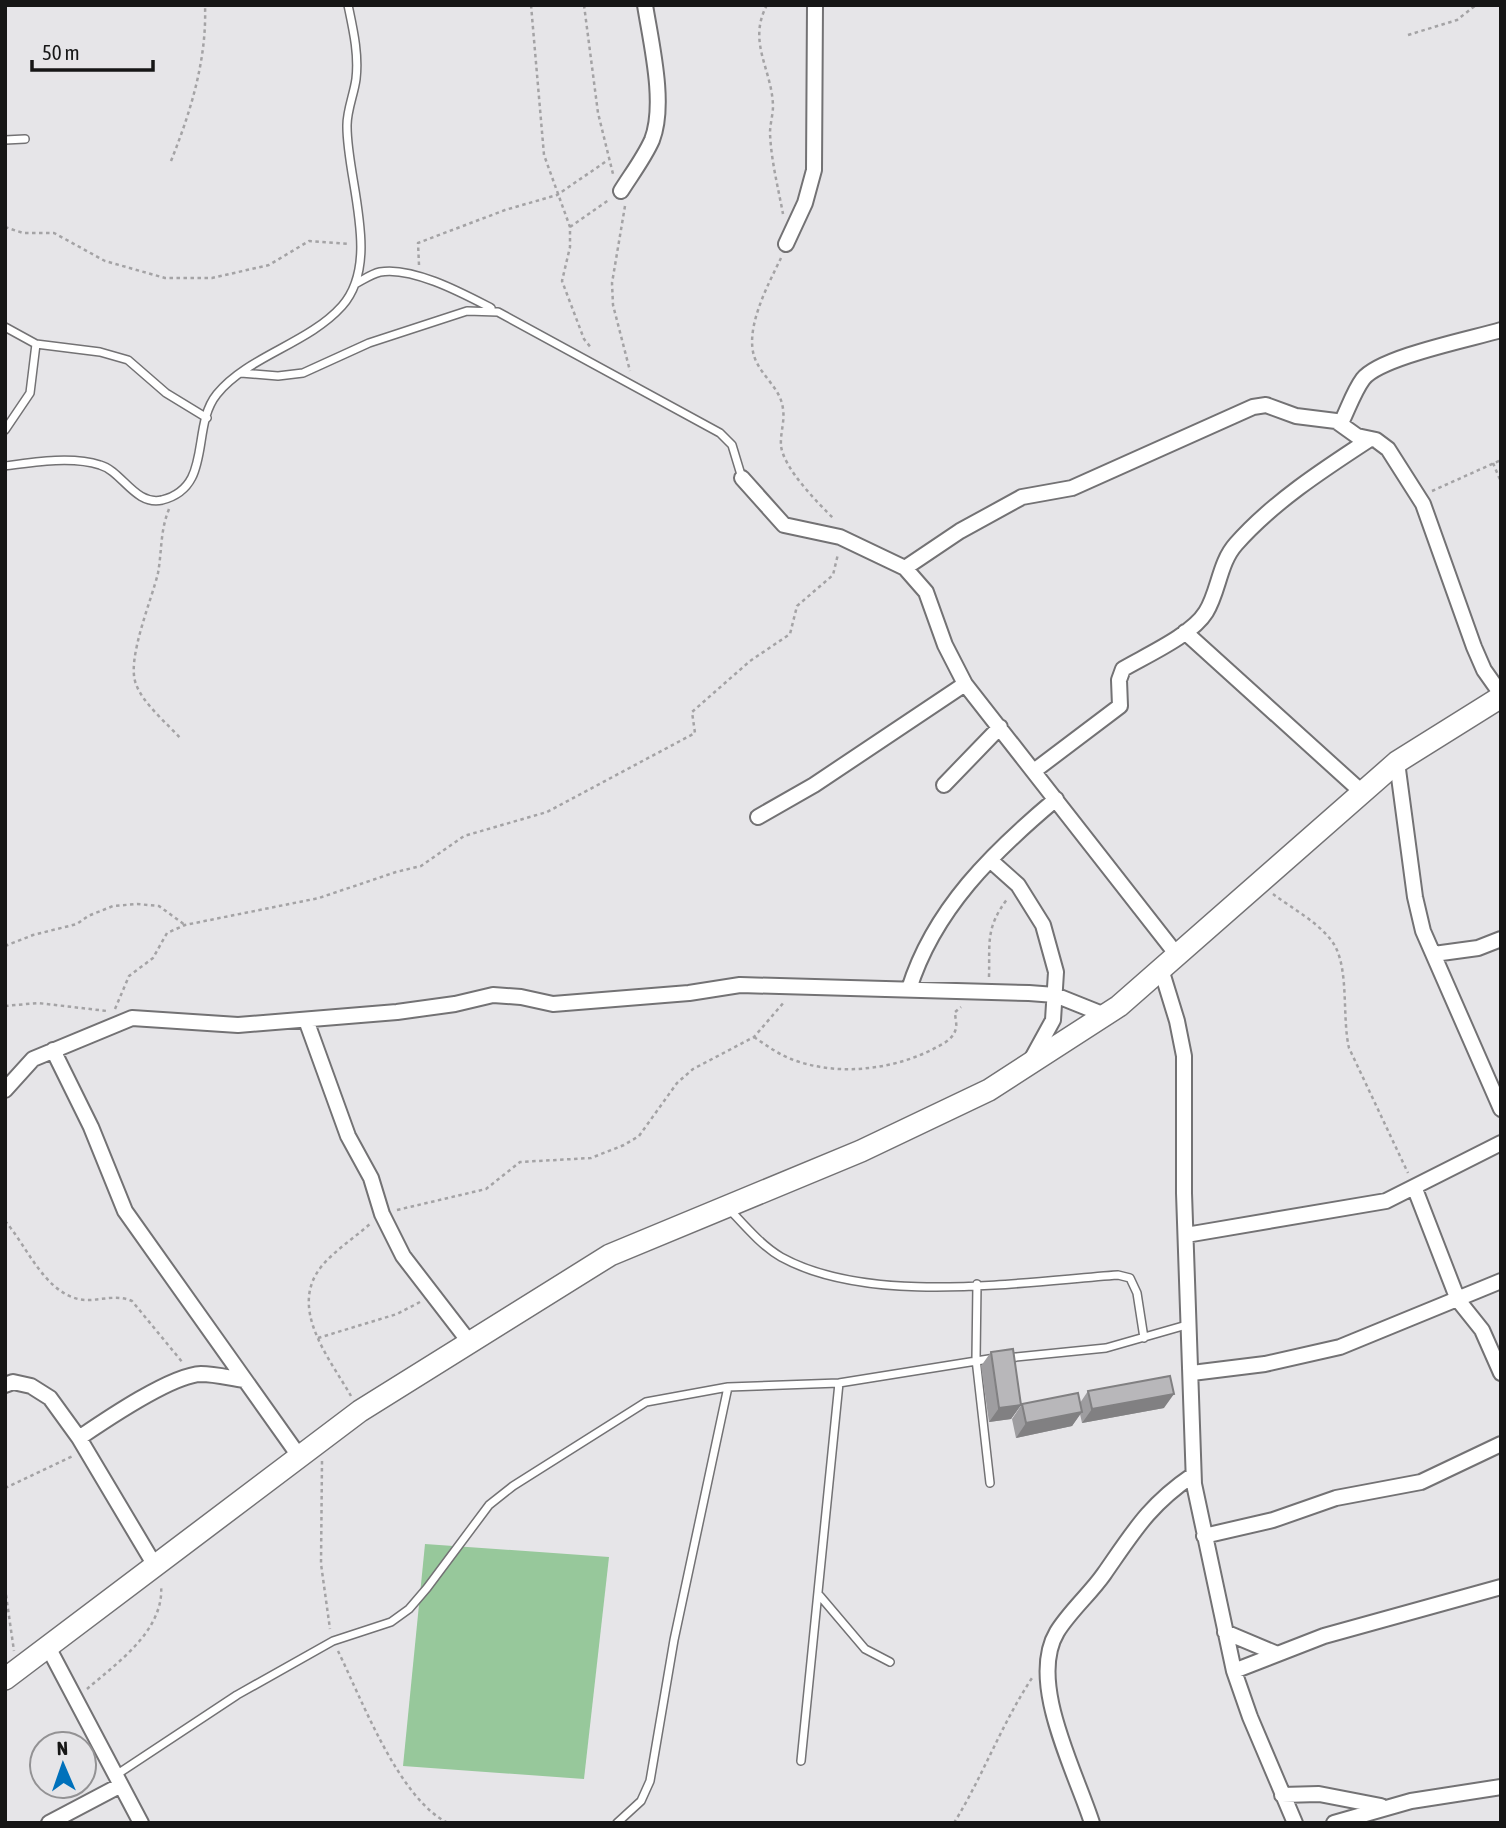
<svg xmlns="http://www.w3.org/2000/svg" width="1506" height="1828" font-family="'Asap Condensed',sans-serif">
<style>
.green{fill:#97c89b}
.lines{fill:none;stroke-linecap:round;stroke-linejoin:round}
.lane-casing{stroke:#737274;stroke-width:10}
.street-casing{stroke:#737274;stroke-width:18}
.secondary-casing{stroke:#737274;stroke-width:24}
.path{stroke:#a4a3a5;stroke-width:2.5;stroke-dasharray:3.5 3.5;stroke-linecap:butt}
.lane{stroke:#fff;stroke-width:7}
.street{stroke:#fff;stroke-width:14}
.secondary{stroke:#fff;stroke-width:21}
.wall{fill:#9e9da0}
.shaded-wall{fill:#818082}
.building{fill:#b8b7ba;stroke:#818082;stroke-width:2}
</style>
<rect width="100%" height="100%" fill="#e6e5e8"/>
<path class="green" d="M425,1544L609,1557L584,1779L403,1766Z"/>
<g class="lines">
<g class="lane-casing">
<path id="lane" d="M5,140L25,139
M355,284C363,280 371,274 380,272C412,266 464,294 491,308
M5,327L36,344L100,352L128,360L166,393L207,418
M241,373L278,376L303,373L369,343L467,311L498,312L720,433L732,445L742,478
M5,430L30,393L36,344
M5,466C34,462 72,456 100,465C122,471 135,506 162,500C214,487 190,427 217,394C248,356 308,344 342,306C382,261 346,178 347,125C347,110 354,94 356,79C359,54 353,29 348,5
M730,1210C745,1226 762,1246 781,1257C870,1306 1019,1282 1118,1275L1130,1278L1137,1293L1144,1338
M977,1284L976,1359L990,1483
M1007,1358L1106,1348L1190,1324
M820,1596L865,1649L890,1662
M801,1761L839,1383
M116,1775L237,1695L333,1641L391,1622L409,1609L427,1588L489,1505L513,1486L646,1402L728,1387L839,1383L995,1358
M617,1823L641,1801L650,1781L674,1640L728,1387"/>
</g>
<g class="street-casing">
<path id="street" d="M621,191C631,175 644,158 652,140C666,104 651,43 645,5
M786,244L805,203L814,170L815,5
M1341,423C1348,409 1354,391 1363,379C1380,357 1471,339 1501,330
M742,478L784,525L840,537L905,568L926,592L945,645L965,684L1177,955
M905,568L960,531L1022,497L1072,488L1253,407L1266,405L1296,416L1336,421L1357,436L1376,440L1388,449L1423,504L1474,647L1484,670L1501,694
M1185,632L1364,794
M1397,762L1415,897L1423,931L1501,1109
M1034,771L1120,706L1119,680L1123,669C1147,655 1192,635 1206,612C1219,591 1219,563 1236,544C1273,502 1324,469 1370,439
M944,785L1000,727
M758,817L814,785L965,684
M990,860L1018,885L1043,925L1056,972L1053,1020L1031,1060
M1434,954L1478,948L1501,939
M1161,969L1177,1021L1184,1056V1193L1194,1484L1234,1671L1250,1717L1295,1823
M909,989C934,909 993,852 1056,799
M306,1020L348,1136L371,1178L382,1214L403,1256L470,1343
M53,1050L91,1127L125,1211L299,1456
M5,1090L33,1059L132,1018L238,1025L397,1012L455,1004L493,995L521,997L553,1004L689,993L740,985L1029,993L1055,995L1105,1015
M1415,1189L1458,1300L1482,1330L1501,1373
M1186,1235L1386,1201L1501,1143
M1192,1373L1265,1364L1340,1347L1501,1281
M5,1385L13,1382L31,1386L50,1398L79,1438L154,1564
M79,1438C104,1421 171,1375 201,1374C215,1374 230,1378 244,1380
M1204,1536L1273,1520L1336,1498L1421,1482L1501,1444
M1225,1632L1275,1653
M48,1647L141,1823
M1234,1671L1324,1636L1501,1587
M1282,1795L1319,1794L1381,1806
M49,1823L121,1785
M1092,1823C1076,1772 1027,1682 1057,1632C1070,1611 1090,1594 1104,1574C1134,1531 1149,1505 1193,1475
M1334,1823L1411,1801L1501,1787"/>
</g>
<g class="secondary-casing">
<path id="secondary" d="M5,1679L360,1411L610,1255L861,1151L989,1090L1119,1006L1397,762L1501,697"/>
</g>
<path class="path" d="M531,5L544,155L570,227V247L562,281L584,339L592,349
M584,5L598,113L613,174
M767,5C747,42 772,69 773,106C773,115 770,124 770,133C771,160 778,187 783,214
M1408,35L1457,20L1476,5
M171,161C191,111 207,59 205,5
M625,206L612,283L613,305L630,371
M5,227L23,233H54L105,261L165,278H212L269,265L309,241L350,244
M570,227L610,199
M781,258C768,285 741,334 757,363C765,379 781,390 783,409C785,421 780,434 781,446C784,469 818,503 834,519
M419,265L418,243L505,210L557,195L608,160
M1493,463L1501,482
M1432,491L1501,460
M169,509C160,531 162,551 158,573C152,599 126,660 136,684C143,704 167,723 181,739
M1273,894C1293,909 1323,925 1335,946C1349,972 1342,1018 1349,1048L1408,1173
M5,946L33,935L77,924L88,916L113,906L137,904L159,906L185,925
M989,977C990,943 985,928 1008,898
M5,1006L38,1003L107,1011
M115,1009L129,976L153,958L167,933L185,925L319,898L396,872L421,866L464,836L547,812L695,733L692,712L750,661L790,634L797,606L833,575L838,554
M754,1037C766,1045 778,1054 791,1059C837,1077 895,1070 937,1047C945,1043 954,1038 956,1028C957,1024 955,1017 955,1012L961,1007
M397,1210L486,1189L520,1162L591,1158L624,1145L639,1136L677,1083L693,1069L754,1037L785,1001
M5,1221C27,1246 43,1290 78,1299C96,1303 114,1293 132,1301L183,1363
M318,1338L397,1314L420,1302
M351,1396C330,1359 288,1309 321,1267C334,1251 354,1238 370,1224
M322,1461L321,1564L330,1629
M5,1488L73,1456
M5,1588L14,1651
M338,1651C362,1700 399,1799 448,1823
M87,1689C117,1663 165,1630 161,1585
M954,1823C983,1776 1001,1725 1032,1678"/>
<use href="#lane" class="lane"/>
<use href="#street" class="street"/>
<use href="#secondary" class="secondary"/>
</g>
<path class="wall" d="M991,1352L1021,1405L1011,1419L989,1422L981,1366Z
M1088,1391L1164,1408L1082,1423L1080,1414L1072,1426L1016,1438L1012,1419L1022,1404L1080,1403Z"/>
<path class="shaded-wall" d="M1174,1394L1164,1408L1082,1423L1092,1409Z
M1021,1405L1011,1419L989,1422L999,1408Z
M1082,1412L1072,1426L1016,1438L1026,1423Z"/>
<path class="building" d="M1013,1349L1021,1405L999,1408L991,1352Z
M1170,1376L1174,1394L1092,1409L1088,1391Z
M1078,1393L1082,1412L1026,1423L1022,1404Z"/>
<rect width="1506" height="1828" fill="none" stroke="#161616" stroke-width="14"/>
<g transform="translate(63 1765) rotate(358)"><circle r="33" fill="#e6e5e8" stroke="#939294" stroke-width="2"/>
<path d="M0-5L12 26L0 18L-12 26Z" fill="#0071bb"/>
<text y="-10" font-size="19" font-weight="bold" text-anchor="middle" fill="#161616">N</text>
</g>
<path d="M32 60v10h121v-10" fill="none" stroke="#161616" stroke-width="3.5"/>
<text x="42" y="60" font-size="21" fill="#161616" stroke="#e6e5e8" stroke-width="5" paint-order="stroke">50 m</text>
</svg>
